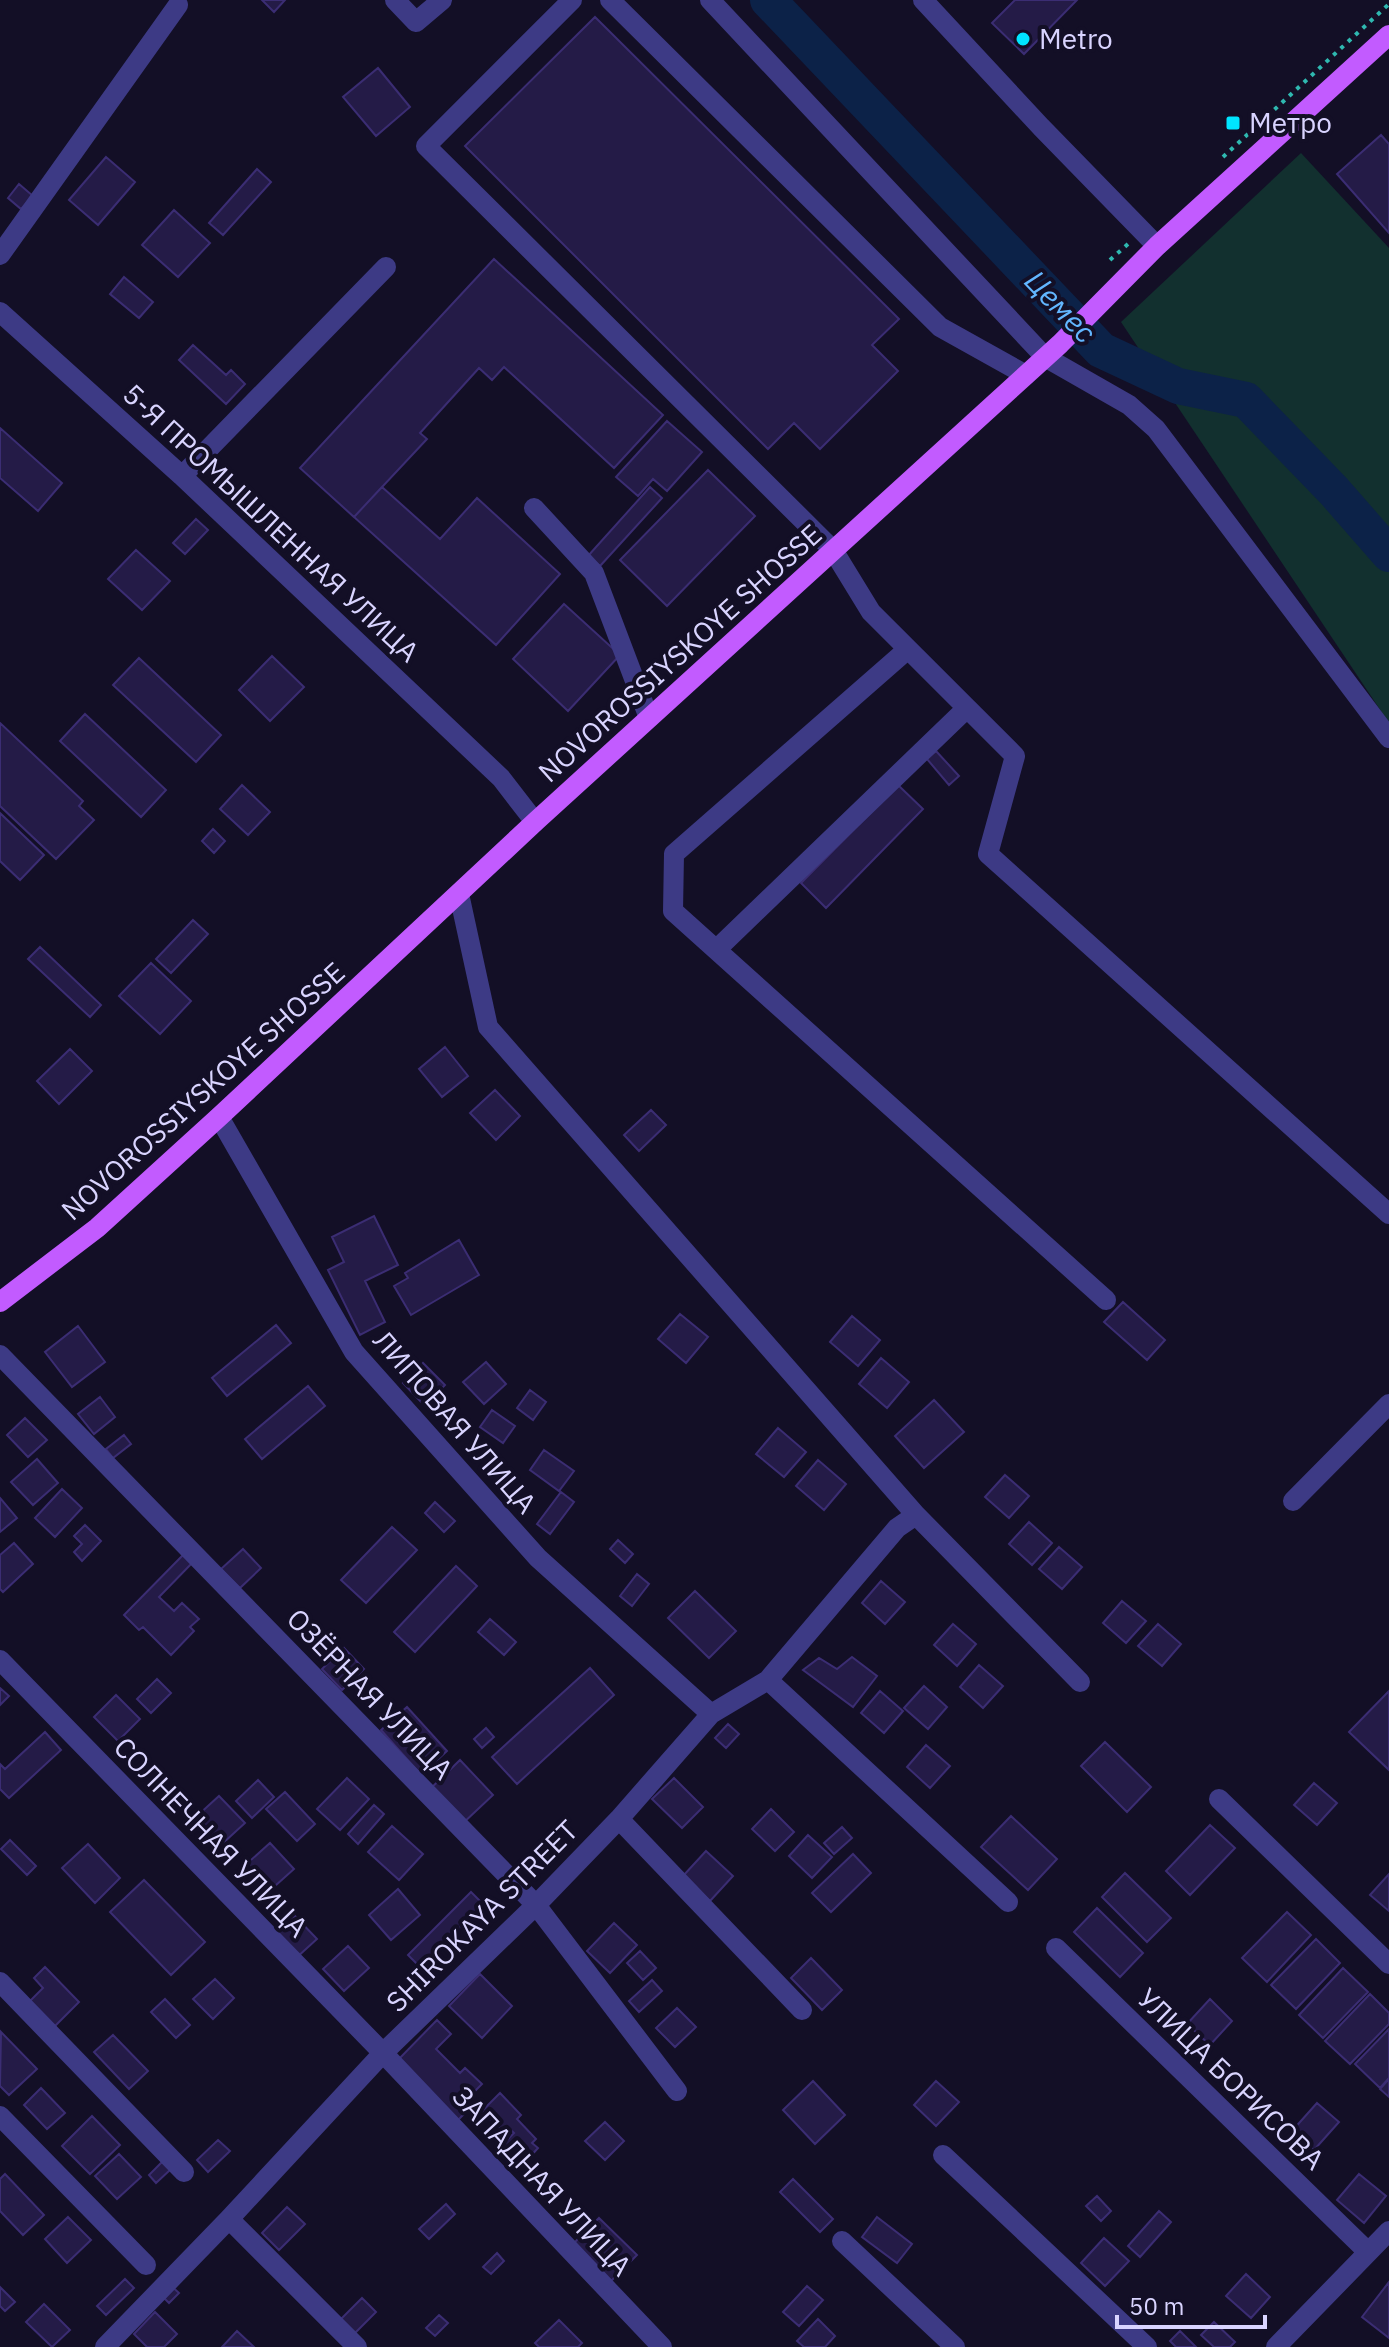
<svg xmlns="http://www.w3.org/2000/svg" width="1389" height="2347" font-family="'IBM Plex Sans',sans-serif">
<style>
.green{fill:#12302f}
.lines{fill:none;stroke-linecap:round;stroke-linejoin:round}
.river{stroke:#0c2248;stroke-width:36}
.building{fill:#241b47;stroke:#3b2d73;stroke-width:2}
.path{stroke:#2fb8b0;stroke-width:4;stroke-dasharray:4 6;stroke-linecap:butt}
.minor{stroke:#3d3a85;stroke-width:20}
.major{stroke:#c25bff;stroke-width:20}
.poi-dot{fill:#00e5ff;stroke:#130f26;stroke-width:3}
.labels{text-anchor:middle;stroke-width:8;stroke-linejoin:round;paint-order:stroke}
.poi-label{font-size:28px;fill:#d9d4ff;stroke:#130f26;text-anchor:start}
.street-label{font-size:28px;fill:#d9d4ff;stroke:#130f26}
.water-label{font-size:30px;font-style:italic;fill:#62b6ff;stroke:#130f26}
</style>
<rect width="100%" height="100%" fill="#130f26"/>
<path class="green" d="M1301,153L1389,248V723L1121,322Z"/>
<g class="lines">
<path class="river" d="M768,0L1101,350L1178,386L1246,400L1334,491L1389,554"/>
</g>
<path class="building" d="M262,0H285L274,12Z
M1015,0H1077L1024,54L992,23Z
M595,17L899,319L872,345L898,371L820,449L794,423L768,449L465,146Z
M378,68L410,107L376,136L343,97Z
M1381,135L1389,144V233L1337,174Z
M106,157L135,182L98,225L69,200Z
M257,169L271,182L223,235L209,223Z
M19,184L33,196L21,209L8,198Z
M174,210L210,243L178,277L142,245Z
M494,259L663,415L614,468L504,367L492,380L479,368L420,433L427,439L354,517L300,468Z
M124,277L153,302L139,318L110,294Z
M193,345L226,375L231,370L245,384L226,404L179,360Z
M667,421L702,452L667,491L653,479L638,496L616,477Z
M0,428L62,483L38,511L0,478Z
M708,470L755,516L667,606L620,560Z
M382,487L440,539L477,498L560,574L496,645L354,517Z
M650,487L662,498L600,566L588,556Z
M196,519L208,530L185,554L173,543Z
M136,550L170,581L142,610L108,579Z
M564,604L620,655L568,711L513,659Z
M272,656L304,687L270,721L239,690Z
M139,658L221,735L196,762L113,685Z
M85,714L166,790L141,817L60,741Z
M0,723L83,801L79,806L94,820L56,859L0,806Z
M936,751L959,776L949,785L927,759Z
M242,785L270,812L248,835L220,809Z
M898,785L923,809L826,908L801,883Z
M0,813L44,855L20,880L0,861Z
M213,829L225,841L214,853L202,841Z
M193,920L208,934L171,973L156,959Z
M40,947L101,1005L90,1017L28,959Z
M151,963L191,1001L160,1034L119,996Z
M445,1047L468,1076L442,1097L419,1069Z
M70,1049L92,1071L59,1104L37,1081Z
M495,1090L520,1116L496,1140L470,1113Z
M651,1110L666,1125L639,1151L624,1135Z
M374,1216L398,1265L365,1281L385,1322L360,1335L328,1270L344,1262L332,1237Z
M459,1240L479,1275L411,1315L394,1286L408,1278L405,1273Z
M1123,1302L1165,1340L1147,1360L1104,1322Z
M680,1314L708,1337L686,1363L658,1339Z
M852,1316L880,1340L858,1366L830,1342Z
M276,1325L291,1343L227,1396L212,1378Z
M78,1326L105,1362L72,1387L45,1352Z
M881,1358L909,1382L887,1408L859,1384Z
M486,1362L506,1384L484,1404L463,1382Z
M423,1363L445,1385L425,1406L403,1383Z
M308,1386L325,1406L262,1459L245,1439Z
M530,1390L546,1402L533,1420L517,1408Z
M100,1397L115,1417L94,1434L78,1414Z
M934,1400L964,1432L924,1468L895,1436Z
M492,1410L515,1426L503,1443L480,1427Z
M25,1418L47,1440L28,1457L7,1435Z
M778,1428L806,1452L784,1477L756,1454Z
M124,1435L131,1444L113,1458L106,1449Z
M544,1450L574,1471L559,1491L530,1470Z
M37,1459L58,1483L33,1505L11,1482Z
M818,1460L846,1484L824,1510L796,1486Z
M1005,1475L1029,1496L1009,1518L985,1497Z
M62,1489L82,1508L55,1537L35,1518Z
M561,1492L574,1502L550,1534L537,1524Z
M0,1498L17,1518L0,1532Z
M435,1502L455,1521L444,1532L425,1513Z
M1029,1522L1052,1543L1032,1565L1009,1544Z
M85,1525L101,1541L82,1561L74,1552L82,1544L74,1536Z
M392,1527L417,1550L366,1603L341,1580Z
M618,1540L633,1554L625,1563L610,1549Z
M14,1543L33,1564L3,1592L0,1589V1555Z
M1059,1547L1082,1567L1062,1589L1039,1569Z
M243,1549L261,1568L240,1588L221,1569Z
M186,1552L195,1560L159,1597L174,1611L182,1603L199,1619L190,1627L194,1631L171,1655L143,1627L139,1630L124,1615Z
M456,1566L477,1586L415,1652L394,1632Z
M637,1574L649,1584L632,1606L620,1596Z
M881,1581L905,1602L885,1624L862,1603Z
M695,1591L736,1631L709,1658L668,1618Z
M1122,1601L1146,1621L1126,1643L1103,1623Z
M490,1619L516,1642L504,1655L478,1632Z
M953,1624L976,1644L957,1666L934,1645Z
M1158,1624L1181,1644L1162,1666L1138,1646Z
M344,1648L364,1669L342,1690L322,1669Z
M852,1657L877,1676L853,1707L803,1670L819,1658L837,1669Z
M979,1665L1003,1686L983,1708L960,1687Z
M590,1668L614,1695L517,1784L492,1757Z
M157,1679L171,1693L151,1713L137,1699Z
M924,1686L947,1707L928,1729L904,1708Z
M0,1688L9,1696L0,1705Z
M880,1691L903,1711L884,1733L861,1713Z
M1389,1691V1770L1349,1732Z
M116,1695L140,1719L118,1741L94,1717Z
M407,1707L447,1751L421,1775L381,1730Z
M728,1724L739,1734L726,1748L715,1738Z
M486,1728L494,1737L482,1748L474,1739Z
M45,1732L61,1750L9,1798L0,1789V1764L5,1769Z
M1105,1742L1151,1787L1127,1812L1081,1766Z
M926,1745L950,1766L930,1788L907,1767Z
M460,1760L493,1795L461,1825L428,1791Z
M347,1778L369,1799L340,1830L317,1809Z
M674,1778L703,1807L682,1828L652,1799Z
M258,1780L274,1797L252,1818L236,1801Z
M1314,1783L1337,1803L1317,1825L1294,1805Z
M285,1792L315,1824L297,1841L266,1809Z
M219,1796L245,1823L222,1844L197,1816Z
M374,1805L384,1814L358,1844L348,1834Z
M771,1809L794,1832L775,1851L752,1829Z
M1011,1816L1057,1859L1028,1890L981,1847Z
M1210,1825L1235,1848L1190,1895L1166,1871Z
M392,1826L423,1854L399,1880L368,1852Z
M842,1827L852,1838L834,1854L824,1843Z
M808,1835L832,1857L812,1878L789,1856Z
M10,1840L36,1866L27,1875L1,1849Z
M270,1843L294,1869L266,1894L242,1868Z
M88,1844L120,1878L95,1903L62,1868Z
M706,1851L733,1876L710,1901L683,1876Z
M853,1854L871,1873L831,1912L812,1893Z
M1125,1873L1171,1918L1147,1942L1102,1897Z
M1389,1874V1911L1370,1895Z
M144,1880L205,1942L171,1975L110,1912Z
M398,1889L420,1915L391,1940L369,1915Z
M471,1892L483,1904L420,1967L408,1955Z
M1097,1908L1143,1953L1120,1977L1074,1932Z
M1287,1912L1311,1935L1267,1982L1242,1958Z
M295,1916L317,1939L296,1958L275,1936Z
M614,1923L637,1945L610,1973L587,1951Z
M1316,1939L1340,1963L1296,2009L1271,1985Z
M348,1946L369,1968L344,1991L323,1969Z
M640,1951L656,1968L643,1980L627,1963Z
M811,1958L842,1990L822,2010L791,1978Z
M45,1967L79,2002L55,2026L30,2001L43,1988L34,1978Z
M1343,1968L1368,1992L1323,2038L1299,2015Z
M480,1974L512,2006L482,2038L449,2006Z
M215,1979L234,1998L213,2019L193,1999Z
M652,1980L662,1991L639,2012L629,2001Z
M1370,1994L1389,2013V2024L1350,2064L1325,2041Z
M165,1999L190,2025L176,2038L151,2012Z
M1210,1999L1232,2021L1210,2045L1187,2024Z
M677,2008L696,2027L675,2047L656,2028Z
M437,2020L451,2034L436,2049L460,2073L465,2068L482,2084L463,2103L469,2109L456,2122L395,2063Z
M1389,2029V2078L1380,2088L1355,2064Z
M1,2032L37,2069L9,2095L0,2086Z
M113,2035L148,2071L129,2089L94,2052Z
M1389,2079V2097L1380,2089Z
M813,2081L845,2115L815,2144L783,2110Z
M936,2081L959,2102L936,2126L914,2105Z
M41,2088L65,2113L47,2129L24,2105Z
M500,2093L521,2115L517,2119L536,2139L532,2143L538,2148L529,2158L524,2153L515,2162L500,2147L514,2133L508,2127L503,2132L482,2111Z
M1317,2103L1339,2122L1314,2150L1292,2131Z
M92,2116L120,2145L90,2174L62,2146Z
M605,2122L624,2141L605,2160L585,2141Z
M218,2140L230,2151L208,2172L197,2160Z
M119,2154L141,2177L117,2199L95,2176Z
M162,2162L170,2170L156,2183L149,2175Z
M5,2174L44,2215L23,2235L0,2211V2179Z
M1359,2174L1386,2196L1364,2223L1337,2200Z
M793,2179L833,2219L820,2232L780,2192Z
M1097,2196L1111,2211L1101,2221L1086,2206Z
M446,2204L455,2214L429,2239L419,2229Z
M287,2207L305,2224L279,2250L262,2233Z
M1159,2211L1171,2222L1140,2257L1128,2246Z
M68,2217L91,2240L67,2263L45,2239Z
M877,2217L912,2244L897,2263L862,2237Z
M599,2218L637,2255L611,2281L573,2244Z
M1104,2238L1129,2261L1105,2286L1081,2263Z
M497,2253L504,2261L491,2274L483,2267Z
M1246,2274L1270,2297L1251,2318L1226,2296Z
M125,2279L134,2288L106,2315L97,2306Z
M1389,2282V2338L1362,2317Z
M168,2283L179,2293L169,2303L159,2293Z
M807,2286L823,2300L799,2326L783,2312Z
M0,2287L15,2302L5,2311L0,2306Z
M362,2298L376,2312L355,2333L341,2319Z
M44,2304L70,2330L52,2347L26,2322Z
M155,2312L177,2334L164,2347H147L134,2334Z
M439,2315L448,2323L435,2336L426,2328Z
M818,2319L835,2336L825,2347H804L797,2341Z
M559,2320L582,2343L578,2347H539L535,2343Z
M1214,2322L1235,2342L1230,2347H1214L1201,2335Z
M237,2331L254,2347H222Z
M1180,2331L1196,2347H1176L1170,2341Z"/>
<g class="lines">
<path class="path" d="M1223,157L1389,4
M1110,260L1128,244"/>
<path class="minor" d="M395,0L416,22L442,0
M572,0L426,146L833,550L871,612L1015,756L988,854L1389,1214
M610,0L940,327L1026,375
M710,0L1045,357L1129,405L1156,429L1389,738
M923,0L1041,127L1157,246
M0,255L178,5
M0,312L182,476L501,778L535,822
M182,476L386,267
M534,508L594,573L649,718
M908,649L674,854L673,911L1106,1300
M459,894L488,1027L916,1515
M717,949L967,708
M219,1117L354,1352L538,1558L711,1714
M0,1355L536,1905L677,2091
M1293,1501L1389,1404
M0,1660L383,2053L662,2347
M768,1680L1008,1902
M1219,1799L1389,1964
M619,1819L802,2010
M1056,1948L1367,2251
M0,1982L184,2172
M0,2116L146,2265
M943,2155L1147,2347
M229,2219L357,2347
M842,2241L955,2347
M105,2347L229,2219L383,2053L536,1905L619,1819L711,1714L768,1680L897,1528L916,1515L1080,1682
M1276,2347L1389,2231"/>
<path class="major" d="M0,1302L97,1228L219,1117L535,822L1060,344L1157,246L1389,35"/>
</g>
<g class="poi-dot">
<circle cx="1023" cy="39" r="8"/>
<rect x="1225" y="115" width="16" height="16" rx="4"/>
</g>
<g class="labels">
<g class="poi-label">
<text x="1039" y="49">Metro</text>
<text x="1249" y="133">Метро</text>
</g>
<g class="street-label">
<text transform="translate(271 523) rotate(43)" y="10">5-Я ПРОМЫШЛЕННАЯ УЛИЦА</text>
<text transform="translate(680 653) rotate(-42)" y="10">NOVOROSSIYSKOYE SHOSSE</text>
<text transform="translate(203 1091) rotate(-42)" y="10">NOVOROSSIYSKOYE SHOSSE</text>
<text transform="translate(455 1422) rotate(49)" y="10">ЛИПОВАЯ УЛИЦА</text>
<text transform="translate(370 1694) rotate(46)" y="10">ОЗЁРНАЯ УЛИЦА</text>
<text transform="translate(211 1837) rotate(46)" y="10">СОЛНЕЧНАЯ УЛИЦА</text>
<text transform="translate(482 1916) rotate(-45)" y="10">SHIROKAYA STREET</text>
<text transform="translate(1231 2079) rotate(44)" y="10">УЛИЦА БОРИСОВА</text>
<text transform="translate(542 2181) rotate(47)" y="10">ЗАПАДНАЯ УЛИЦА</text>
</g>
<g class="water-label">
<text transform="translate(1060 307) rotate(46)" y="10">Цемес</text>
</g>
</g>
<path d="M1117 2315v12h148v-12" fill="none" stroke="#d9d4ff" stroke-width="4"/>
<text x="1129" y="2315" font-size="24" fill="#d9d4ff" stroke="#130f26" stroke-width="6" paint-order="stroke">50 m</text>
</svg>
